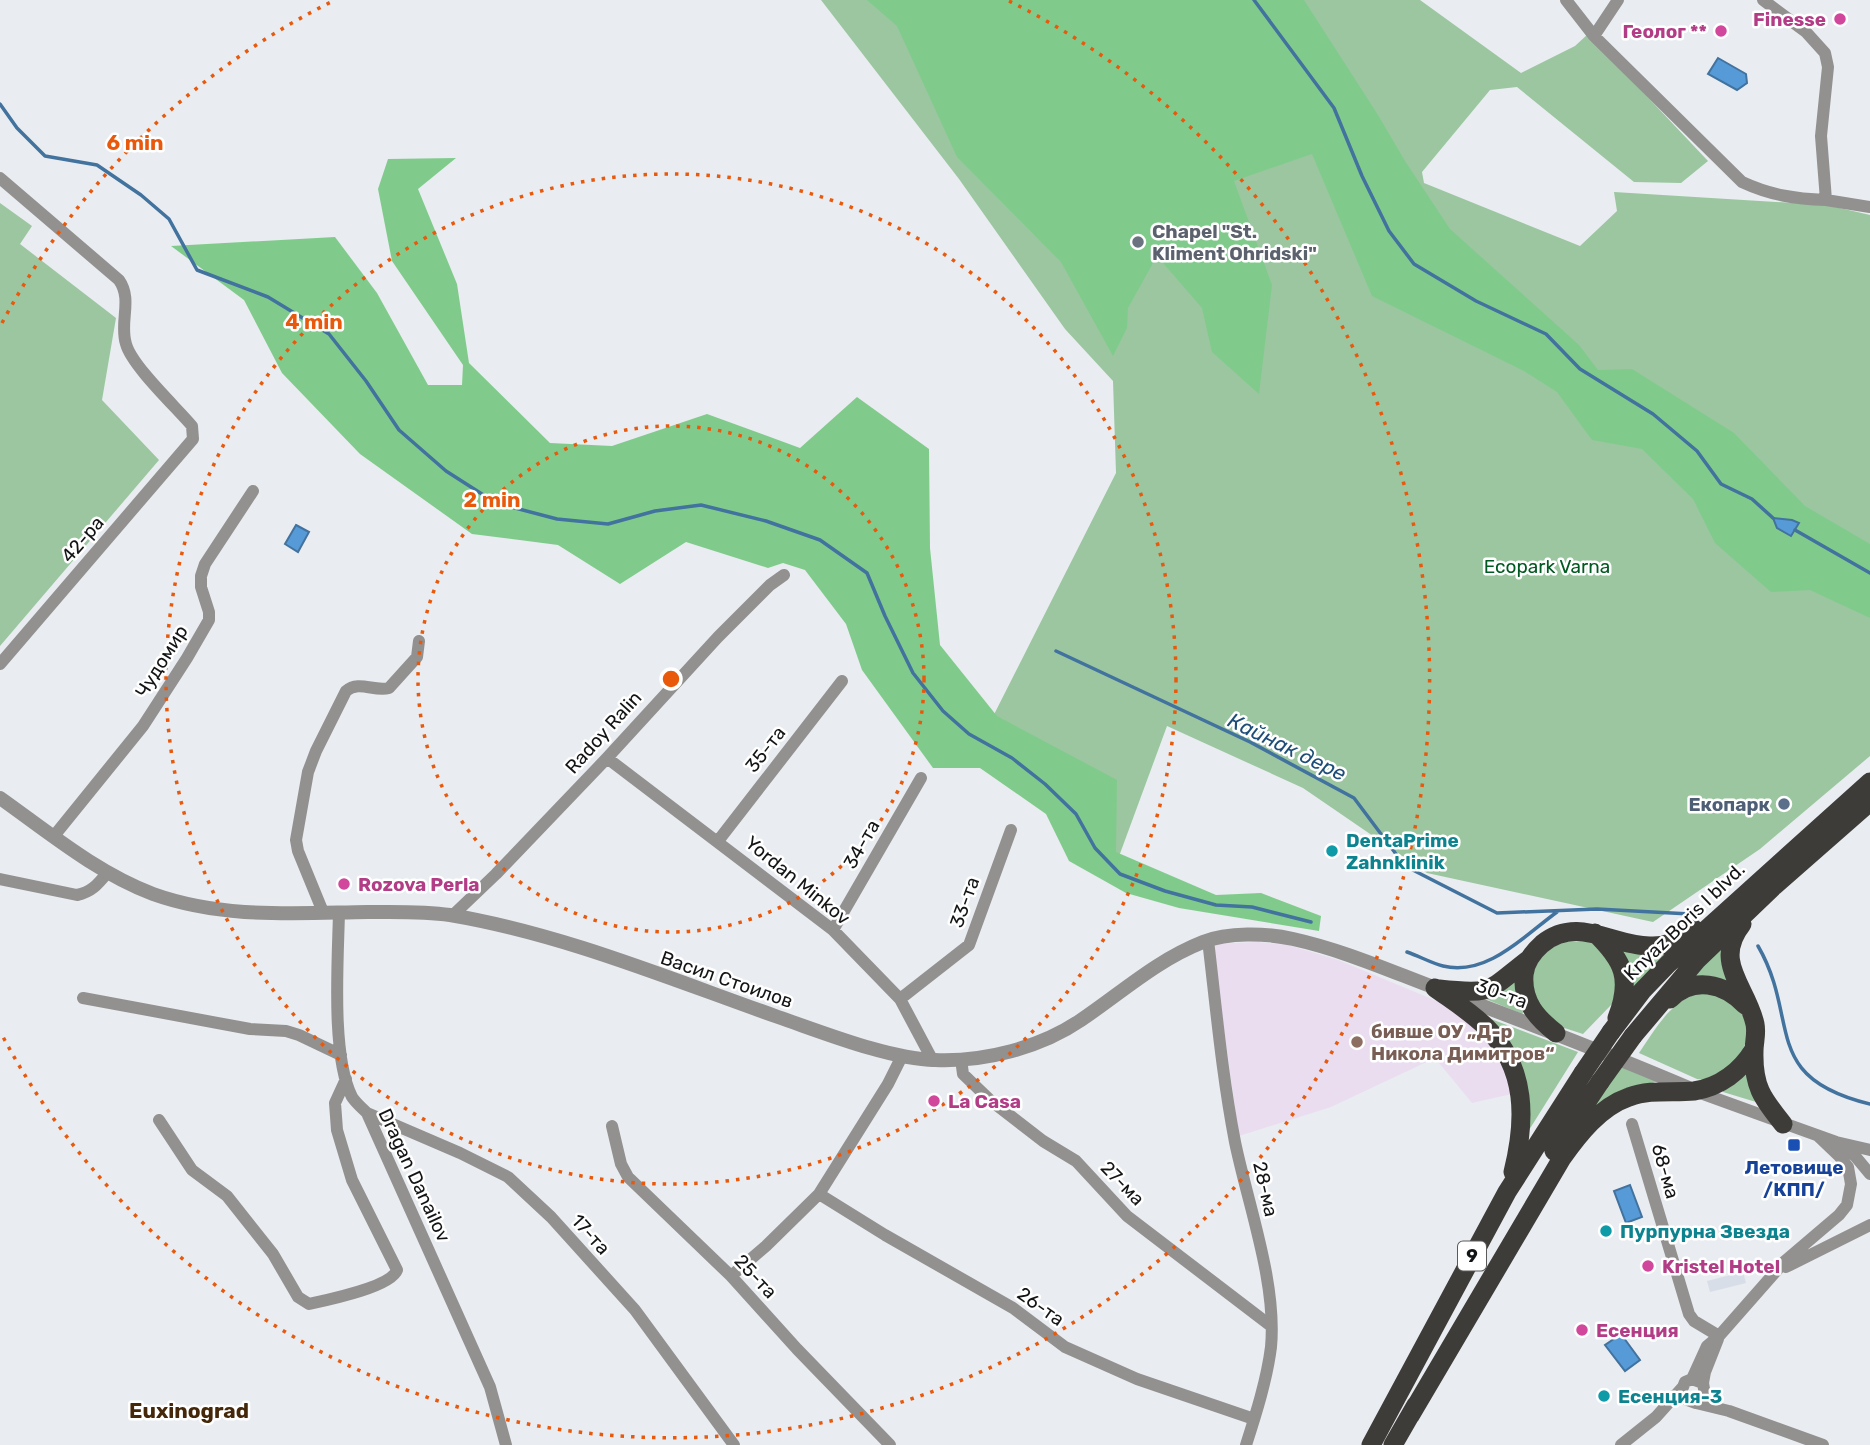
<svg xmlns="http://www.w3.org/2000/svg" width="1870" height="1445" font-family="Rubik,sans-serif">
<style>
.built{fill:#d7dee7}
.education{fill:#eaddf0}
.green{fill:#9bc6a0}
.forest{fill:#80cb8c}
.water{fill:#569ad8;stroke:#42729e;stroke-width:2}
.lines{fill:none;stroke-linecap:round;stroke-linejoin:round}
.stream{stroke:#42729e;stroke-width:3.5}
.minor{stroke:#92918f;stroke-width:12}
.tertiary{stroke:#92918f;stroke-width:14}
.trunk{stroke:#3e3c38;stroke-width:19}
.trunk-bridge{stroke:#3e3c38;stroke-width:19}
.ring{fill:none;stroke:#e8590c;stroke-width:3.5;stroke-dasharray:3.5 7}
.hotel-dot{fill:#d1479c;stroke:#fff;stroke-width:2.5}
.worship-dot{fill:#6b7280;stroke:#fff;stroke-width:2.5}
.service-dot{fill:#5c6f8a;stroke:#fff;stroke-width:2.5}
.culture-dot{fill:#0f9aa8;stroke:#fff;stroke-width:2.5}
.education-dot{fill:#8d6e63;stroke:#fff;stroke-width:2.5}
.transit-dot{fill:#1a4fb4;stroke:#fff;stroke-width:2.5}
.labels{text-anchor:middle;stroke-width:5;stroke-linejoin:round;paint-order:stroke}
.shield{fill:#fff;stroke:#5a5a5b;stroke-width:2}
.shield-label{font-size:18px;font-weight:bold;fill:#131415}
.hotel-label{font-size:19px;font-weight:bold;fill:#b23c85;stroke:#fff;text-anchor:start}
.worship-label{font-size:19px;font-weight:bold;fill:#5b616d;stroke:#fff;text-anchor:start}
.street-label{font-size:19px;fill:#131415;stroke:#fff}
.park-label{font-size:19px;fill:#005920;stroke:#fff}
.service-label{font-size:19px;font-weight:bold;fill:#4e5e75;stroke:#fff;text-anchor:end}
.culture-label{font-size:19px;font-weight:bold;fill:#0d838f;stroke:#fff;text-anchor:start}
.education-label{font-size:19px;font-weight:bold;fill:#785e54;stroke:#fff;text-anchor:start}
.transit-label{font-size:19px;font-weight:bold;fill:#164399;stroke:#fff}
.water-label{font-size:21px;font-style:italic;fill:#1e4e78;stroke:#fff}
.neighbourhood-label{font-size:21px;font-weight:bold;fill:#442809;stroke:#fff}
.centre{fill:#e8590c;stroke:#fff;stroke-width:3.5}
.ring-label{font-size:21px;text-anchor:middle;font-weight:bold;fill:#e8590c;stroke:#fff;stroke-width:5;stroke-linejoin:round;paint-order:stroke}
</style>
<rect width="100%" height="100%" fill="#e9ecf0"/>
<path class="built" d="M1743,1272L1746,1283L1710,1292L1707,1281Z"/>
<path class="education" d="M1258,942L1288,945L1338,960L1444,1004L1471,1023L1496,1050L1516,1093L1472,1103L1435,1058L1331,1107L1239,1136L1212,944Z"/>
<path class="green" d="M821,0H1420L1521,73L1575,46L1588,34L1708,161L1681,183L1634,182L1517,87L1490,90L1422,172L1424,183L1580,246L1617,211L1614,192L1827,205L1870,215V756L1760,849L1653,922L1427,873L1303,788L1167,726L1111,878L1052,810L970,762L1116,473L1113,381L1065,329L959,179Z
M0,203L32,226L20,244L116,318L102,400L159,460L0,646Z
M1587,941L1602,948L1616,967L1615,994L1612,1004L1583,1034L1552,1024L1543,1016L1531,985L1535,966L1545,952L1562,942Z
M1616,944L1668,951L1630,994Z
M1721,945L1735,987L1686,982Z
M1514,975L1523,1013L1522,1014L1481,997Z
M1696,994H1711L1737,1004L1750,1030L1738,1063L1704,1080L1697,1079L1639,1053C1655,1030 1669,1003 1696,994Z
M1491,1019L1578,1052L1529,1130Z
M1624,1064L1657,1081L1584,1118Z
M1746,1072L1756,1102L1723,1092V1089Z"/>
<path class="forest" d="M867,0H1304L1378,115L1405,161L1450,229L1579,345L1598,370L1632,369L1734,433L1805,506L1870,544V618L1810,590L1771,592L1715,543L1693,499L1642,449L1592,440L1557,392L1524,371L1372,296L1312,154L1234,181L1272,285L1259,394L1212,352L1202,308L1157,256L1128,308L1127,328L1113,356L1061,262L957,157L897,26Z
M456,158L418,189L457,284L469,363L550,443L612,446L707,414L800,448L857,397L929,449L930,548L940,645L997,716L1117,780L1116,852L1216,895L1261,893L1321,916L1319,931L1179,908L1126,893L1069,861L1046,814L980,768H933L862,670L846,624L805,570L783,563L768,568L686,542L620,584L558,545L472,534L360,454L282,373L244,300L171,246L335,237L377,293L428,385H462L463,365L392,261L378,189L388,159Z"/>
<path class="water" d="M1718,58L1746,74L1747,83L1737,90L1708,74Z
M1773,518L1792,520L1799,523L1791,536L1777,528Z
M296,525L309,532L298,552L285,544Z
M1630,1185L1642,1217L1626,1223L1614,1191Z
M1621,1334L1640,1360L1625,1371L1605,1345Z"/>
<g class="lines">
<path class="stream" d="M1254,0L1334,108L1362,176L1389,231L1414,264L1476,301L1546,334L1580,369L1653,414L1697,451L1721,484L1752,499L1773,518
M0,104L17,128L45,156L97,165L141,195L169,219L197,270L268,297L329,334L366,381L399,430L446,471L496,503L557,519L608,524L655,511L701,505L766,521L820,540L867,573L885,616L913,673L943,711L969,734L1012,758L1045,784L1076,814L1095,848L1120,874L1165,891L1216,905L1252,907L1311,922
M1795,530L1870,573
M1056,651L1250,742L1354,798L1405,866L1497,913L1597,909L1690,914
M1758,946C1801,1020 1759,1077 1870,1104
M1407,952C1419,956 1431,963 1443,966C1487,977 1525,935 1557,912"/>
<path class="minor" d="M1566,0L1594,36L1742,182C1770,195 1795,199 1826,200
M1763,0L1806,32L1825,53L1828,67L1821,136L1826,200L1870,207
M1594,36L1618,0
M0,178L119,280C133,300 119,322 126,344C132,366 176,407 192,426L193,439L0,664
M607,758L833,930L900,999L933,1061
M54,836L143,726L187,658L209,620V612L201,587V576L205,564L253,491
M718,841L842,681
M0,879L77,895C92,892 98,884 108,872
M323,912L298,851L296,840L308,772L316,751L346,691C359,680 374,692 389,688L417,657L419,641
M339,912C338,960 331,1056 352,1097C356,1103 362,1108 367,1113L490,1387L506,1445
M452,916L496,874L607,758L718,637L770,585L784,575
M833,930L921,778
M1208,940C1216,1007 1222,1075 1235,1142C1248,1205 1277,1283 1271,1347C1267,1379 1256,1414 1246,1445
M83,998L250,1029L286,1031L299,1035L341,1055
M900,999L969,945L1011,830
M961,1059L963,1074L990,1100L1043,1141L1076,1161L1127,1216L1271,1326
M1695,1091L1836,1142L1870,1150
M367,1113L460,1153L508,1177L551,1217L635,1310L734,1445
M159,1120L192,1170L227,1196L273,1254L298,1297L309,1304C327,1300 391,1287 397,1270L352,1180L337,1130L335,1103L346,1079
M1632,1124L1689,1314L1694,1321L1719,1336
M612,1126L621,1164L628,1177L731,1276L797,1349L890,1445
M1842,1146L1855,1156L1870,1174
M819,1194L885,1235L1013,1308L1065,1347L1137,1379L1254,1419
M1786,1267L1870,1225
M731,1276L766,1246L819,1194L888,1084L902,1056
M1692,1379L1707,1346L1719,1336L1785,1261L1839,1215L1847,1205L1851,1184L1848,1167L1839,1156L1818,1136
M1703,1383L1692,1379L1685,1382L1681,1392L1685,1399L1696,1403L1705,1395L1703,1383L1705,1372L1718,1339
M1696,1403L1729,1411L1823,1445
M1621,1445L1656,1417L1682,1388"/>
<path class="tertiary" d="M0,798C48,832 97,873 153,894C223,919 295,913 368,912C396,912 423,911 450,915C563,934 670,979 778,1017C822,1032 889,1059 935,1060C984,1062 1040,1048 1081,1020C1121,993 1157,960 1203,942C1228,932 1266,933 1293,939C1343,950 1390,971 1438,989C1523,1021 1607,1053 1691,1089"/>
<path class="trunk" d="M1742,924C1712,962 1747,987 1755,1024C1757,1034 1754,1042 1754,1051C1753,1086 1762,1098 1783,1124
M1595,933C1624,961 1632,979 1617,1018
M1435,988C1453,1001 1471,1012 1487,1028C1527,1069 1526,1120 1513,1172
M1439,989C1495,995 1487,991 1529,959
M1670,999C1693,976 1724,983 1745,1005
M1611,1032L1642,991L1668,964L1870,782
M1556,1033C1537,1018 1522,1002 1524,975C1525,963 1533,952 1542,944C1578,915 1612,946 1650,946C1667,947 1682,939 1694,929
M1633,1036L1697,960L1774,886L1870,802
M1554,1151L1600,1082
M1410,1416L1562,1158C1579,1134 1600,1107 1629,1097C1650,1089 1673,1093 1694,1091C1720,1087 1741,1071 1754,1049
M1371,1445L1507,1192L1583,1073
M1393,1445L1416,1405"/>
<path class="trunk-bridge" d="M1583,1073L1611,1032
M1600,1082L1633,1036"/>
</g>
<g class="ring">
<circle cx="671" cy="679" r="253"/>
<circle cx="671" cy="679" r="505"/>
<path d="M2 323A758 758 0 0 1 333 1M1009 1A758 758 0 1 1 2 1035"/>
</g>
<g class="hotel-dot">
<circle cx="1840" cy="19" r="7"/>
<circle cx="1721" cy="31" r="7"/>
<circle cx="344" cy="884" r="7"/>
<circle cx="934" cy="1101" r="7"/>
<circle cx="1648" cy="1266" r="7"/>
<circle cx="1582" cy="1330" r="7"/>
</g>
<circle class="worship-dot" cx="1138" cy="242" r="7"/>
<circle class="service-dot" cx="1784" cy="804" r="7"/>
<g class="culture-dot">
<circle cx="1332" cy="851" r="7"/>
<circle cx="1606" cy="1231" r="7"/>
<circle cx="1604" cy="1396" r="7"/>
</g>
<circle class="education-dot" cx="1357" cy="1042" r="7"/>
<rect class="transit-dot" x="1787" y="1138" width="14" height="14" rx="3.5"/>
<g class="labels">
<rect class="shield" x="1458" y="1241.5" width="28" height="29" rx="5"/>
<g class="shield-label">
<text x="1472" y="1262">9</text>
</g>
<g class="hotel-label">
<text x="1826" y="26" text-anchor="end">Finesse</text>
<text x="1707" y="38" text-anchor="end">Геолог **</text>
<text x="358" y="891">Rozova Perla</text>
<text x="948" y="1108">La Casa</text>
<text x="1662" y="1273">Kristel Hotel</text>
<text x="1596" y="1337">Есенция</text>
</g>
<g class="worship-label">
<text x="1152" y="238">Chapel "St.<tspan x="1152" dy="22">Kliment Ohridski"</tspan></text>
</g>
<g class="street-label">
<text transform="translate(82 539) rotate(-49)" y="7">42-ра</text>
<text transform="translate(161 661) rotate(-58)" y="7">Чудомир</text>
<text transform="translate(603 732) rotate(-48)" y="7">Radoy Ralin</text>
<text transform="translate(765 749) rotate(-52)" y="7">35-та</text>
<text transform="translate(861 844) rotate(-60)" y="7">34-та</text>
<text transform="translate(798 880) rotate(39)" y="7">Yordan Minkov</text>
<text transform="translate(964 902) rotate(-70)" y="7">33-та</text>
<text transform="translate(1684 921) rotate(-44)" y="7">Knyaz Boris I blvd.</text>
<text transform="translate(727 979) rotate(19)" y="7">Васил Стоилов</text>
<text transform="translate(1502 993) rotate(20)" y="7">30-та</text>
<text transform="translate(1666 1171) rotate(74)" y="7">68-ма</text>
<text transform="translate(415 1175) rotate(65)" y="7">Dragan Danailov</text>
<text transform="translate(1123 1183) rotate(46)" y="7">27-ма</text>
<text transform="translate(1266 1189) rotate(77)" y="7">28-ма</text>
<text transform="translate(591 1234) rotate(48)" y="7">17-та</text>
<text transform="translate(756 1276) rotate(47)" y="7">25-та</text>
<text transform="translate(1041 1306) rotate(35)" y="7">26-та</text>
</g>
<g class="park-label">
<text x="1547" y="573">Ecopark Varna</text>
</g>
<g class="service-label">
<text x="1770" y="811">Екопарк</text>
</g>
<g class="culture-label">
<text x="1346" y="847">DentaPrime<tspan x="1346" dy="22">Zahnklinik</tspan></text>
<text x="1620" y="1238">Пурпурна Звезда</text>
<text x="1618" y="1403">Есенция-3</text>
</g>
<g class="education-label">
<text x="1371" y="1038">бивше ОУ „Д-р<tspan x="1371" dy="22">Никола Димитров“</tspan></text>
</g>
<g class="transit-label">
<text x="1794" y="1174">Летовище<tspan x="1794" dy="22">/КПП/</tspan></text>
</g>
<g class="water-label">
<text transform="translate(1287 747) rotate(26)" y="7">Кайнак дере</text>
</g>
<g class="neighbourhood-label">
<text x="189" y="1418">Euxinograd</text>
</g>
</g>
<circle cx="671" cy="679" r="10" class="centre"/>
<g class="ring-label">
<text x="135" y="150">6 min</text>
<text x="314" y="329">4 min</text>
<text x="492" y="507">2 min</text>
</g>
</svg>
